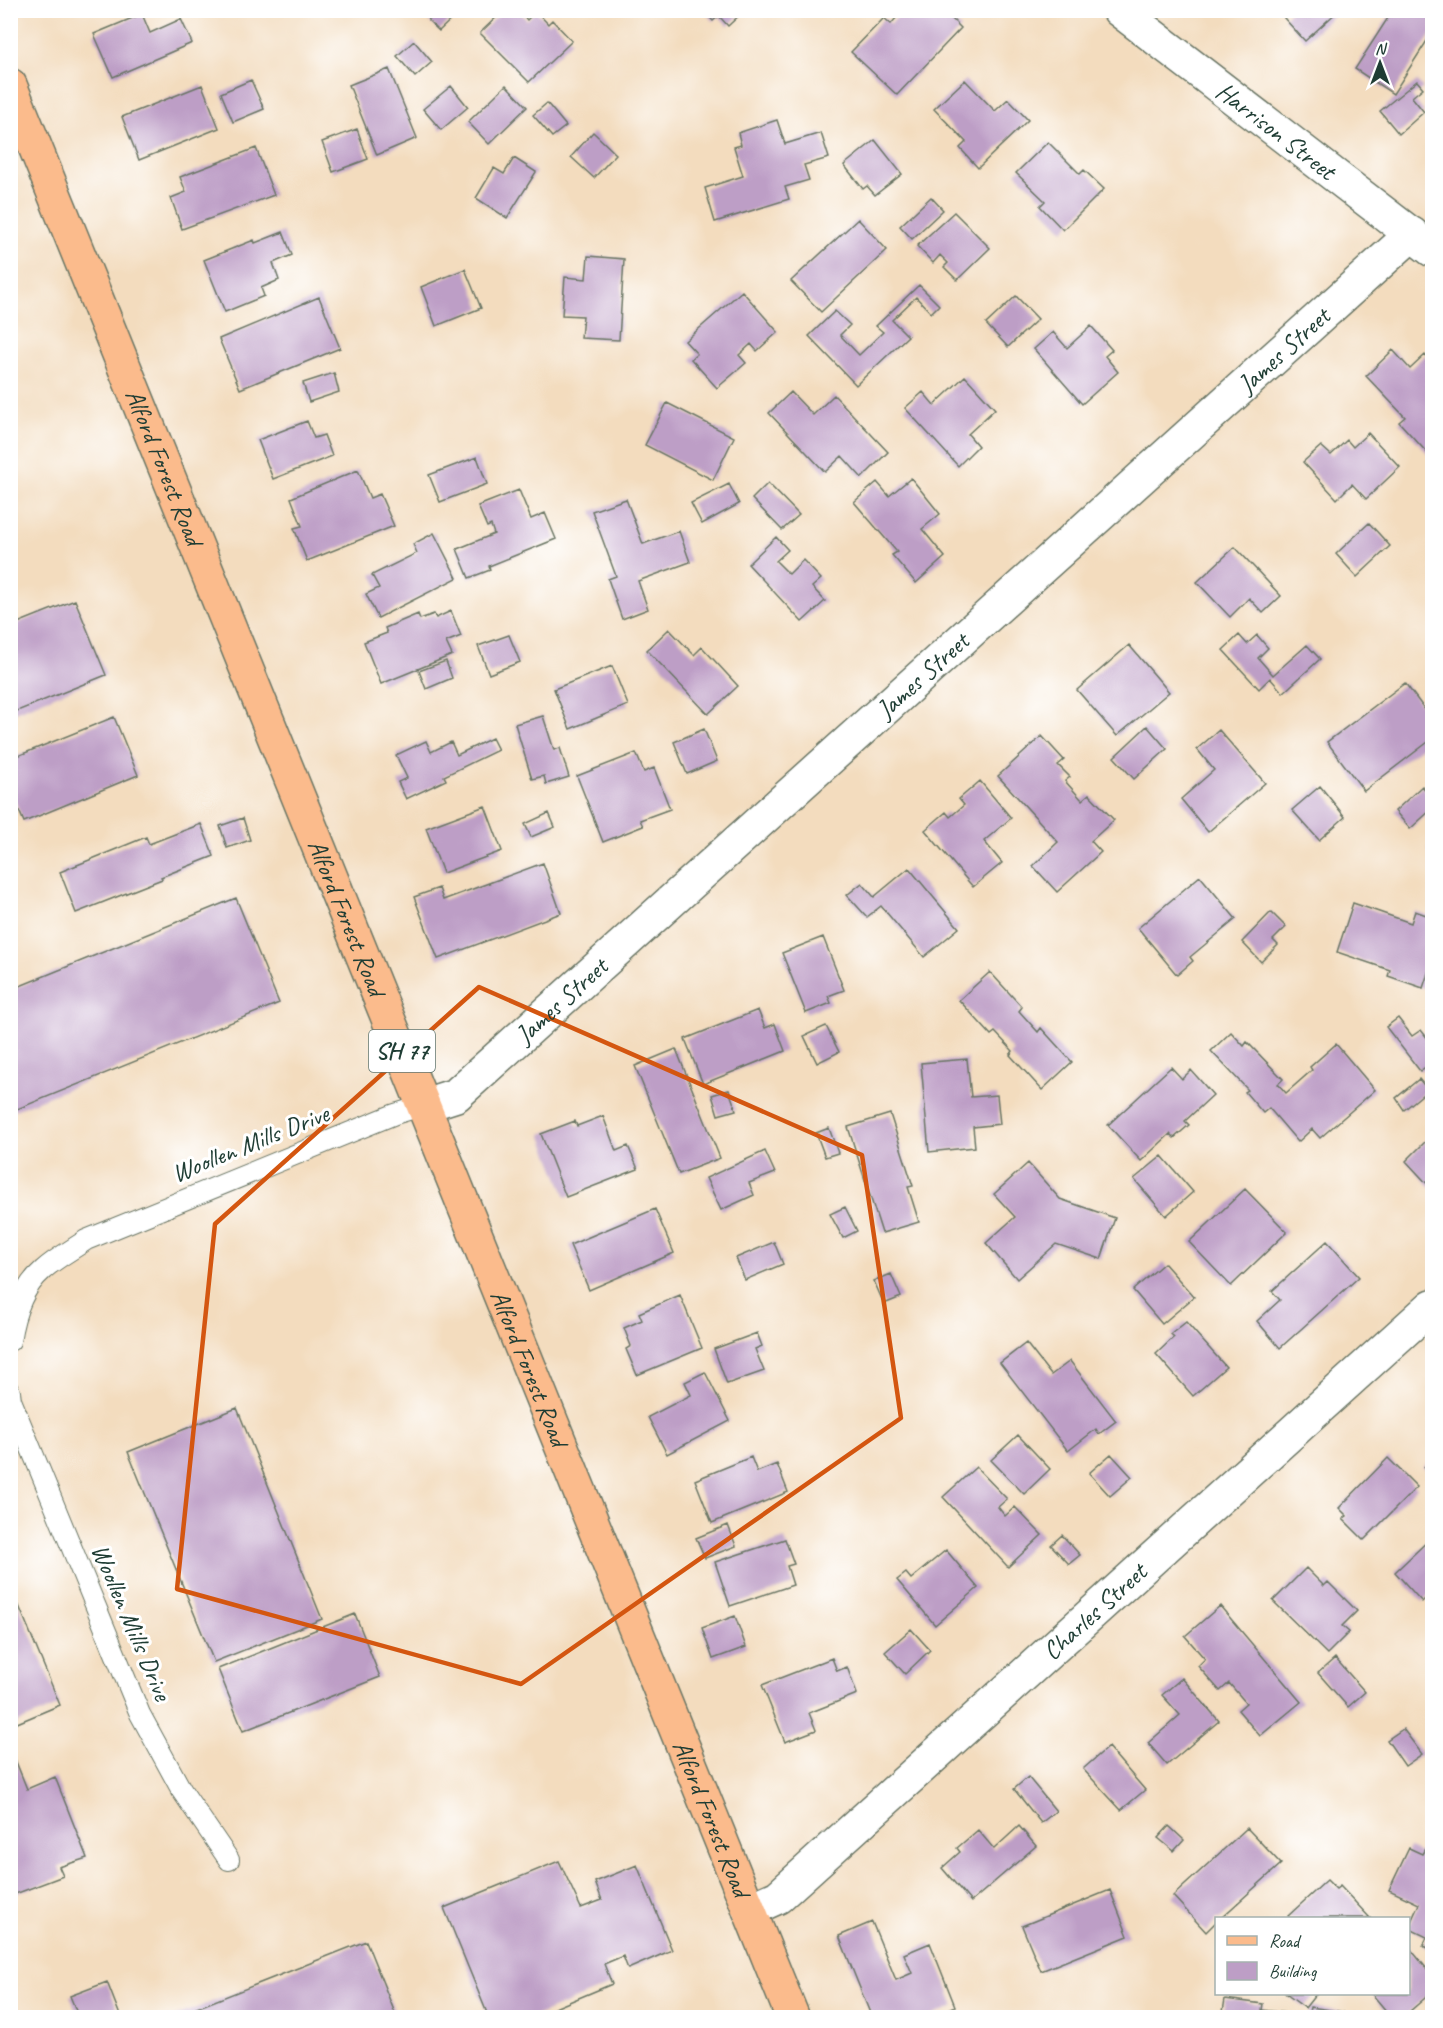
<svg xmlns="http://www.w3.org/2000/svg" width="1443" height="2028" font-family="Caveat,sans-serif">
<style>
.building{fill:#bd9ec6}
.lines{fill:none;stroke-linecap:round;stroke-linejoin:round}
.service-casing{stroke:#697564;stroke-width:22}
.minor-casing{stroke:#697564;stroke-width:36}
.tertiary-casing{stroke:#697564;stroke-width:36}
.primary-casing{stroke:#697564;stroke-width:36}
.service{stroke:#fff;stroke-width:20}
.minor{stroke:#fff;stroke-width:33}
.tertiary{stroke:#fff;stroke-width:33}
.primary{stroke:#fbbb8c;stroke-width:33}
.marked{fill:none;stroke:#d45610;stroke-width:4.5;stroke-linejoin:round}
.labels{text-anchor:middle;stroke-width:6;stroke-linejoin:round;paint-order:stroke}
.shield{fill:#fff;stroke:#627771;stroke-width:1.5}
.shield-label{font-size:24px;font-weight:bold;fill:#1f3d34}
.street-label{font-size:26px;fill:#1f3d34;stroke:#fff}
</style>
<rect width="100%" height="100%" fill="#fff"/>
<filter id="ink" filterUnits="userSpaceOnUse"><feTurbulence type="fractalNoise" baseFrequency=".0167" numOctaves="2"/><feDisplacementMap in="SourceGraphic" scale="12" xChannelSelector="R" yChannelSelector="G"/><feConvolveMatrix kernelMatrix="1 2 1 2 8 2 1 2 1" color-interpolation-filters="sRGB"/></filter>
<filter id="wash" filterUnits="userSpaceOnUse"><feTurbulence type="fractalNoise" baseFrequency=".008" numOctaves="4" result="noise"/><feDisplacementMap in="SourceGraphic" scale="24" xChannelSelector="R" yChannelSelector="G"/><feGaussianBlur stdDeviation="1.35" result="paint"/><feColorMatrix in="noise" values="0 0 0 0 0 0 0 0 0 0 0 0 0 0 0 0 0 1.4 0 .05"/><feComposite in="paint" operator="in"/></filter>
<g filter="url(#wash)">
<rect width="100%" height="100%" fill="#f3dcbe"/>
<g id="blocks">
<path class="building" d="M438,10H461L439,31L428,20Z
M504,10H518L527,20L536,11L548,24L552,20L572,41L529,82L480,33Z
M703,10H745L728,26L719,16L713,21Z
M903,10H934L940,17L945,12L961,28L897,95L851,52L884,18L891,24Z
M1292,10H1339L1305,41L1284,18Z
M1393,10H1424L1432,16V33L1393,94L1355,69Z
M142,14L150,33L181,19L192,43L113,77L94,34Z
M414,41L432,62L415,77L397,56Z
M389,69L417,138L377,155L349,85Z
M251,80L264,109L233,122L221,93Z
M965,80L995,111L1008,99L1028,120L978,168L960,148L966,142L934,109Z
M1417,81L1423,88L1412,97L1424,112L1399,134L1380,111Z
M202,85L219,128L139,160L122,117Z
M506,85L527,107L489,144L468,122Z
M451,86L468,107L441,130L423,109Z
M547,103L566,126L552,137L533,115Z
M777,120L785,144L821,133L829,158L804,165L809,180L785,187L789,199L715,222L705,188L743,176L734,147L741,145L738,133Z
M357,129L368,159L333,172L322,142Z
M593,132L616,154L594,178L571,157Z
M875,140L902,174L875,195L867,186L863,189L844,165Z
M1048,142L1080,174L1084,170L1104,189L1063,230L1040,206L1045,201L1016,173Z
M256,148L274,195L182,229L171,198L186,192L180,177Z
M514,158L536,172L507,218L476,198L494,168L504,174Z
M931,197L943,210L912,239L900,226Z
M954,212L990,248L957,280L944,267L948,263L940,255L933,263L917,246Z
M858,219L887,250L821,312L791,281Z
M283,232L292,255L273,263L279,280L261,288L264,296L225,312L204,260L254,240L255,243Z
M588,256L624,259L619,340L581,338L583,316L562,315L565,277L586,279Z
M465,269L481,308L436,326L421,287Z
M919,285L939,305L931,313L916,297L892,320L908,336L856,385L809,336L835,311L850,325L840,335L859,355L883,332L876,326Z
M742,291L778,332L757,351L751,344L739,355L746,363L717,388L691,359L697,354L685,341Z
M1016,296L1038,319L1008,347L986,324Z
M319,297L340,348L240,389L219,339Z
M1091,326L1112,350L1105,356L1118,372L1082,404L1034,349L1053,332L1067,348Z
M1393,350L1410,369L1425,355L1432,363V458L1399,422L1405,417L1366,376Z
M334,373L339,392L309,402L303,383Z
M965,376L995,409L968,434L978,446L958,466L905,408L923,392L934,405Z
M791,392L813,415L834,395L888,452L862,478L842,456L825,472L769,413Z
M667,403L734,437L713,480L645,445Z
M307,421L314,438L324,435L332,456L273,479L258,440Z
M1368,433L1400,467L1366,499L1352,484L1337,499L1303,462L1321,446L1331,455L1347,440L1353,447Z
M477,457L487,484L440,502L429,475Z
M358,470L370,498L380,494L394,526L307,561L294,528L302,526L291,498Z
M911,478L940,514L922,529L945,557L916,583L892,555L897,552L854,502L877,482L889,496Z
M768,483L799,515L782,530L752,499Z
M729,484L739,504L702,524L691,503Z
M519,490L531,519L545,513L556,539L489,566L490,570L469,578L457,549L494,534L491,525L487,527L478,506Z
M626,499L643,544L679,531L690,562L638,581L648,609L622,619L608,579L616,576L592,511Z
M1369,523L1390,546L1357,577L1336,554Z
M434,533L457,578L378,618L366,594L379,588L372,575L417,553L413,544Z
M776,537L788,550L776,561L789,574L803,560L821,579L812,587L825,601L802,622L748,564Z
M1235,547L1281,596L1263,613L1249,598L1230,617L1197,582Z
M75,600L106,675L10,714V626Z
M451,611L461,636L446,642L452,655L381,684L364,642L387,633L385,628L418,614L420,619L434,614L436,618Z
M669,629L694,655L702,647L738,686L708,714L647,650Z
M509,635L520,662L489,674L478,646Z
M1239,635L1247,644L1257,635L1268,648L1258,658L1273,675L1307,645L1320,659L1283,693L1270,678L1259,689L1223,650Z
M1129,645L1169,692L1117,736L1077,690Z
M446,661L452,678L426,689L419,671Z
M612,666L628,705L570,729L554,689Z
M1405,683L1432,719V739L1364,791L1327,742Z
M543,716L554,750L560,748L569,777L546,784L544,776L532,779L515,724Z
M114,717L138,775L24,822L10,790V759Z
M1147,726L1167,749L1134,779L1114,757Z
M704,729L717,761L687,774L674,742Z
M1219,730L1265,783L1208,832L1181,799L1214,770L1197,749Z
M1042,736L1064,760L1058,765L1070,777L1065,781L1082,800L1089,794L1114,820L1091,841L1101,852L1057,892L1033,866L1058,842L998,776Z
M492,738L498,750L444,776L446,780L406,799L398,782L407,778L396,755L426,741L431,752L451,742L457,755Z
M636,753L644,772L654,768L670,809L640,820L643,826L603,842L577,776Z
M980,781L1011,818L984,841L1002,863L973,887L925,830L946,812L950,817L964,805L959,799Z
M1320,786L1345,817L1319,840L1292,810Z
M1422,786L1432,798V809L1410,829L1395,811Z
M485,806L502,851L443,873L426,828Z
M549,813L555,827L531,837L525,824Z
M243,818L250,840L227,848L220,826Z
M201,824L214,856L161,877L162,879L76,913L60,872L146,837L149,844Z
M1432,844V856L1427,849Z
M543,863L561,913L438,959L414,897L439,888L443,900Z
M909,868L959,928L924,957L881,906L867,917L847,895L862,883L874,897Z
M1200,876L1236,919L1190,957L1193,961L1177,975L1138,928Z
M236,898L279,1003L10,1112V990Z
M1353,903L1411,923L1415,911L1432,917V961L1423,988L1388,976L1390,970L1337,952Z
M1271,912L1286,927L1273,940L1278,945L1261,962L1242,942Z
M823,937L844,990L828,996L831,1003L806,1013L782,953Z
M990,972L1022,1007L1019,1011L1038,1032L1041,1028L1072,1062L1042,1090L1010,1055L1013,1051L995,1032L991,1035L959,1000Z
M758,1010L765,1028L775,1024L785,1051L703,1084L685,1039Z
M1398,1018L1412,1036L1421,1030L1432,1044V1062L1420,1071L1386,1027Z
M826,1026L839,1052L817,1063L804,1036Z
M1231,1032L1244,1046L1247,1042L1283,1079L1278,1084L1286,1093L1312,1070L1310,1067L1336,1044L1375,1090L1320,1138L1312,1129L1298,1142L1269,1108L1263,1113L1245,1092L1248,1090L1211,1051Z
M676,1049L720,1158L679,1174L635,1066Z
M967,1059L971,1097L997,1095L1000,1124L973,1127L975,1147L929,1152L921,1063Z
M1171,1067L1182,1079L1191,1070L1213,1095L1185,1121L1189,1125L1174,1138L1170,1134L1141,1161L1108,1125Z
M1419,1079L1428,1090L1404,1110L1396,1098Z
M729,1090L736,1110L718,1115L712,1095Z
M890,1114L913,1186L908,1187L919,1222L882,1233L848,1127Z
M603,1116L616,1151L628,1146L638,1169L566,1197L541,1134L575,1121L577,1126Z
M829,1128L838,1153L825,1157L816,1133Z
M1432,1135V1189L1406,1161Z
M765,1151L775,1173L749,1183L754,1195L721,1210L706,1178Z
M1162,1156L1193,1192L1166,1216L1134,1179Z
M1028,1163L1060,1199L1115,1218L1101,1259L1056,1244L1017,1279L986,1243L1015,1217L994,1194Z
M1245,1189L1287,1232L1231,1286L1189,1242Z
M845,1207L857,1231L843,1238L830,1214Z
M655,1209L674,1253L589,1290L570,1245Z
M1327,1241L1359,1277L1280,1348L1257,1321L1280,1300L1272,1291Z
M774,1242L783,1264L745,1280L736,1258Z
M1164,1263L1194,1297L1162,1324L1133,1290Z
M891,1274L901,1297L884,1304L874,1281Z
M680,1295L702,1348L637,1375L626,1349L631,1346L624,1328L642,1320L639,1313Z
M1186,1322L1226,1367L1193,1396L1156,1354L1174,1337L1171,1334Z
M757,1333L762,1346L755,1349L764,1371L727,1384L714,1349Z
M1026,1343L1051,1375L1070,1361L1116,1421L1099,1434L1096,1429L1068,1451L1000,1363Z
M705,1372L730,1421L667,1454L648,1417L691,1395L685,1382Z
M237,1408L322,1619L214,1662L128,1452Z
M1018,1435L1050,1469L1024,1494L991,1460Z
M1111,1454L1132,1477L1110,1496L1089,1473Z
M751,1457L757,1472L777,1464L788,1492L712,1523L695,1480Z
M1388,1458L1417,1487L1364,1540L1343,1519L1347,1516L1339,1508Z
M1432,1459V1476L1424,1467Z
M976,1467L1007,1499L998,1507L1005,1516L1015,1507L1042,1535L1008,1567L943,1497Z
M728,1525L736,1546L705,1558L696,1538Z
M1062,1535L1080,1555L1069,1564L1051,1545Z
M1432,1537V1592L1422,1602L1395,1572Z
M785,1539L794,1564L787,1566L793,1585L730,1606L715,1562Z
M946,1550L978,1588L935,1625L897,1580L906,1573L911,1579Z
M1306,1568L1324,1586L1328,1582L1357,1611L1342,1626L1349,1632L1327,1654L1273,1601Z
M10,1584L60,1705L10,1726Z
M1220,1606L1301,1702L1260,1736L1238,1710L1246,1703L1229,1683L1220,1691L1198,1666L1205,1659L1185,1636Z
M355,1614L380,1677L243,1731L218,1669Z
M735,1616L746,1647L713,1659L702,1628Z
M911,1629L930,1650L905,1674L885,1652Z
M832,1658L837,1671L847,1667L857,1694L809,1713L816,1730L785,1742L762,1685Z
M1335,1658L1365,1692L1348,1707L1318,1673Z
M1182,1678L1219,1721L1167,1765L1148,1743L1180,1715L1162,1695Z
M1403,1729L1422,1754L1405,1766L1387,1740Z
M10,1747L27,1789L55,1777L87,1858L59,1867L63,1876L10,1896Z
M1108,1747L1145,1790L1121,1810L1083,1769Z
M1028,1777L1056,1811L1041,1823L1014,1789Z
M1019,1826L1036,1846L971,1902L942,1868L960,1852L957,1848L978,1830L994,1849Z
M1169,1826L1184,1840L1174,1851L1158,1838Z
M1247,1828L1281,1864L1221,1918H1216V1922L1206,1932L1173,1896Z
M1409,1848L1422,1854L1425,1849L1432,1852V1950L1423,1946L1427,1937L1408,1928L1419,1904L1389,1890Z
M559,1861L581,1908L602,1900L595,1882L637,1865L672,1950L628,1969L623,1956L604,1964L612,1984L531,2018H489L444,1908Z
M1327,1880L1336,1889L1340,1886L1370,1918H1290L1288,1916Z
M1110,1890L1128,1936L1041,1971L1022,1926Z
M872,1922L896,1980L912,1973L904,1954L930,1943L955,2006L927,2018H872L839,1936Z
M366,1941L397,2018H174V2017Z
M1408,1946L1432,1975V1992L1402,2018H1392L1372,1994H1408Z
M107,1982L121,2018H79L70,1996Z
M1286,1994H1316L1305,2008Z
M1225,1999L1263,2004L1262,2010L1286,2013V2018H1222Z
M1310,2007L1343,2012V2018H1308Z"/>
</g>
</g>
<g filter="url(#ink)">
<use href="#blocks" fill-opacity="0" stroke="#697564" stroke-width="1.5"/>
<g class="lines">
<g class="service-casing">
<path id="service" d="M10,1341C14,1315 23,1287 43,1270C56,1258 72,1250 86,1240L395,1114L425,1105
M10,1392L11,1400L140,1714L182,1791L229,1860"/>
</g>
<g class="minor-casing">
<g id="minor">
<path id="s1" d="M425,1105L456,1095L1412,234"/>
<path id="s2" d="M749,1910L778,1897L1432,1306"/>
</g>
</g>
<g class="tertiary-casing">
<g id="tertiary">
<path id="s3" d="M1119,10L1432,250"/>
</g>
</g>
<g class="primary-casing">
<g id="primary">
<path id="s4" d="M10,85L793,2018"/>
</g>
</g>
<use href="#service" class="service"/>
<use href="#minor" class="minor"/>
<use href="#tertiary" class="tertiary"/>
<use href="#primary" class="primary"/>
</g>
</g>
<path class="marked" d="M479,987L862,1155L901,1418L521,1684L177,1589L215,1224Z"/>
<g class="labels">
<rect class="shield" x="369" y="1030" width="66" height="42" rx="4.5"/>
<g class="shield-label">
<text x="402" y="1059">SH 77</text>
</g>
<g class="street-label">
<text dy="9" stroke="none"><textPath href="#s3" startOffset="198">Harrison Street</textPath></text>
<text dy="9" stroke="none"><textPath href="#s1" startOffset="1146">James Street</textPath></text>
<text dy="9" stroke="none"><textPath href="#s4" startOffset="412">Alford Forest Road</textPath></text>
<text dy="9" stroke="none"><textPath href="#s1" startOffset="660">James Street</textPath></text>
<text dy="9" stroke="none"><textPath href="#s4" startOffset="898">Alford Forest Road</textPath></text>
<text dy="9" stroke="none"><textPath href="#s1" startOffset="174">James Street</textPath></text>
<text transform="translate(250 1143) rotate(-22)" y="9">Woollen Mills Drive</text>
<text dy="9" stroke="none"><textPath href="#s4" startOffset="1384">Alford Forest Road</textPath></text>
<text dy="9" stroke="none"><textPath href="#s2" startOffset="458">Charles Street</textPath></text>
<text transform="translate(132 1622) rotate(67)" y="9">Woollen Mills Drive</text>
<text dy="9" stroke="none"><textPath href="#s4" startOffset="1870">Alford Forest Road</textPath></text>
</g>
</g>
<rect width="1443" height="2028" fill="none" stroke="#fff" stroke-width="36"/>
<rect x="1215" y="1917" width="195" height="78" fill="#ffffff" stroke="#a5b1ae" stroke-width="1.5"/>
<rect x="1227" y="1936" width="30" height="9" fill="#fbbb8c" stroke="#a5b1ae" stroke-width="1.5"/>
<text x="1269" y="1947" font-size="18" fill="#1f3d34">Road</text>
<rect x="1227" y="1962" width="30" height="18" fill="#bd9ec6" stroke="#a5b1ae" stroke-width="1.5"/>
<text x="1269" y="1977" font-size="18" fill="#1f3d34">Building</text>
<g transform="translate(1380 63)" stroke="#ffffff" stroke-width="4.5" paint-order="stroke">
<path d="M0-4.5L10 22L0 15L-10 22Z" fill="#1f3d34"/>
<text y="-9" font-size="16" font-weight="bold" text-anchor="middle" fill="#1f3d34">N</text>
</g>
</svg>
